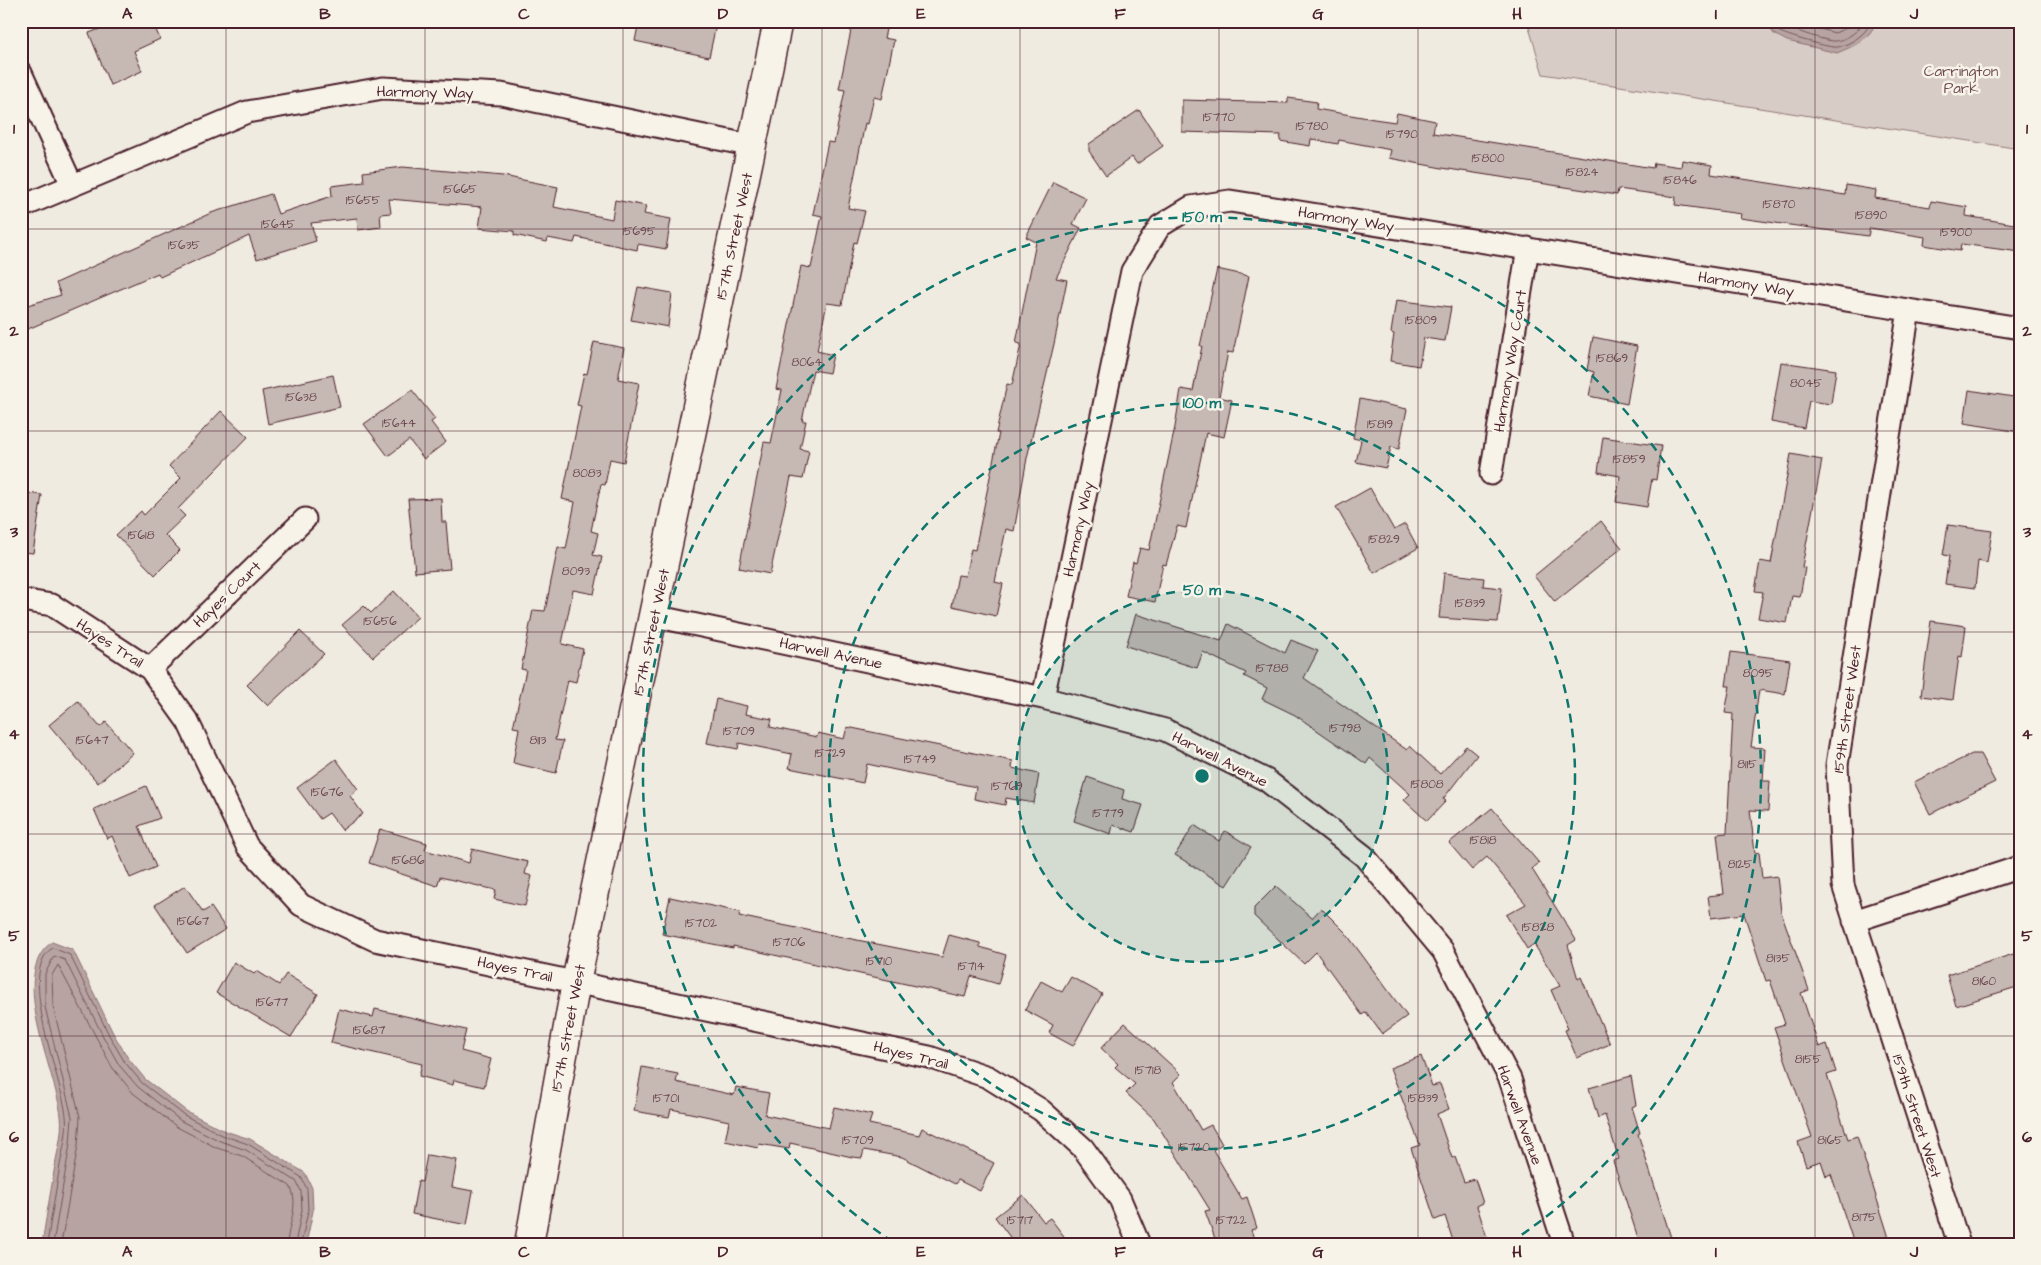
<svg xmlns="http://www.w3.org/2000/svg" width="2041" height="1265" font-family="'Architects Daughter',sans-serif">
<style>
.green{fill:#d8cdc6;stroke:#917678}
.water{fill:#b7a4a2;stroke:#8b6f72}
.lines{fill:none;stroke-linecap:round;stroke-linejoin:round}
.shore{stroke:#76545b;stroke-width:1}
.building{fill:#c6b8b3;stroke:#4a1f2b}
.street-casing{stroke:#4a1f2b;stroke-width:25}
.secondary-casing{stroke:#4a1f2b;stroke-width:31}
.street{stroke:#f7f3e8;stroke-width:21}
.secondary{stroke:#f7f3e8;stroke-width:28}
.grid{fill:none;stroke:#4a1f2b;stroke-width:1;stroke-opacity:0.55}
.ring{fill:none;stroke:#0f766e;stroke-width:2.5;stroke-dasharray:9 6}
.labels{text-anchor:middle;stroke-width:5;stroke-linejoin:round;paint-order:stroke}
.number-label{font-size:12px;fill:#69454d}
.park-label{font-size:15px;fill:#6e4a52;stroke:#f7f3e8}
.street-label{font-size:15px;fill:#4a1f2b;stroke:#f7f3e8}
.centre{fill:#0f766e;stroke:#f7f3e8;stroke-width:2.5}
.ring-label{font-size:15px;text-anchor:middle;font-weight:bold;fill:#0f766e;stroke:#f7f3e8;stroke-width:5;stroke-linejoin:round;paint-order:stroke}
.neatline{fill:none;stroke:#4a1f2b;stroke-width:2}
.grid-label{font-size:16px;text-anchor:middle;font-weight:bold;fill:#4a1f2b}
</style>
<rect width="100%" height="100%" fill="#f0ebe0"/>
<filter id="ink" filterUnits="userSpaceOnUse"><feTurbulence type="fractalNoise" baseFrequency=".02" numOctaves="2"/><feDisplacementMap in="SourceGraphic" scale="10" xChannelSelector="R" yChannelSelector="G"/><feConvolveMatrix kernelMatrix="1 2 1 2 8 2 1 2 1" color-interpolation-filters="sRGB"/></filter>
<g filter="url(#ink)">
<path class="green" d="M1527,21H2020V149L1543,74Z"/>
<path class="water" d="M1764,21H1876C1870,40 1854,46 1837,53L1787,41L1774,34Z
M52,942L73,950L113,1033L128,1058L145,1079L186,1111L225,1131L250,1139L305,1173L312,1188L313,1211L306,1244H42C46,1217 51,1191 55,1165C58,1149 63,1131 61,1116C56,1072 7,974 52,942Z"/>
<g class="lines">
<path class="shore" d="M1771,21C1773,24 1775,28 1778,31C1784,35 1832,49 1838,47C1851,44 1867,34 1871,21
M1778,21C1784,28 1827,42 1836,41C1847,40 1860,30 1864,21
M1790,21L1835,33L1851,26L1855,21
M47,1244C51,1217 56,1191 60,1165C63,1149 68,1131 66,1116C63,1082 15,969 53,948L70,955L109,1035L124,1061L142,1083L184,1115L222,1135L248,1144L301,1177L307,1189L308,1211L301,1244
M53,1244L70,1144L72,1117L45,1007V974L54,956L65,960L104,1038L119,1065L138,1087L181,1121L220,1141L246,1150L296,1181L301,1191L302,1210L295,1244
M61,1244L78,1145L80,1117L53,1006L52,975L58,965L112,1067L133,1093L177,1127L217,1148L242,1156L290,1186C300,1205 288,1224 287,1244"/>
</g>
<path class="building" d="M121,21H152L160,39L134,51L142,71L110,85L89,33Z
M639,21H697L716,25L709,57L635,41Z
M853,21H888L884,38L894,40L882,99L874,97L868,124L865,123L848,208L865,211L857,243L854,242L842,305L827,303L817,351L833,355L829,373L813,370L802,421H806L800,449L809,451L803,479L791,477L770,574L739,568L764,442L771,443L782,390L776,389L801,266L811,268L822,216L813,214L828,142L834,143L845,90L839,89Z
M1288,98L1317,102L1316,109L1374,119L1395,122L1397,113L1435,121L1433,133L1653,168L1654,163L1681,167L1682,160L1712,165L1711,174L1845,195L1846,185L1876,190L1875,198L1930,207L1931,201L1967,207L1966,216L2020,225V252L1961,244L1960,251L1924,245L1925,237L1870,228L1868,236L1740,218L1741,214L1675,205L1676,197L1618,189L1617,195L1442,168L1389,158L1391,150L1339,140L1338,144L1311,139L1310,146L1280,141L1281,135L1182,132V100L1288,103Z
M1139,110L1163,146L1137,164L1132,157L1106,176L1089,151V144Z
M403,167L503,176L558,187L554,207L612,219L615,200L646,206L644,214L671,219L666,249L638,244L637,250L576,237L574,243L548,238L547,242L514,235V231L479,228L482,207L389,199L391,213L380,214L381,227L358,230L357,218L311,223L316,241L257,259L249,236L160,277L158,273L21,332V307L61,295L56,283L211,213L271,194L278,214L332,196L331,186L364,182L363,172Z
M1053,182L1086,198L1073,224L1081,228L1056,278L1067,280L1054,344L1027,458L1014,531L1006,529L995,582L1003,584L996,616L952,606L958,575L965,576L971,549L975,550L999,433H996L1007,384L1012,385L1021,344L1016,343L1036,242L1026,237Z
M1217,269L1249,276L1233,353L1228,352L1219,397L1232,400L1224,437L1206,433L1186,528L1177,526L1166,565L1163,564L1155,602L1126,596L1133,562L1136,563L1140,548L1149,550L1175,427L1181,389L1193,391L1202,346H1200Z
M638,287L672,293L668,327L631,320Z
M1396,300L1451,307L1445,341L1424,338L1419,366L1390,361L1394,334L1391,333Z
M1593,337L1637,346L1627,404L1589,396L1594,372L1587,370Z
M594,342L624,348L618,379L639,383L624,462L610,459L605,485L601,484L591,531L598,533L593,555L602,557L594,594L573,590L562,644L583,649L576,682L568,680L555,740L563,741L556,773L513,763L519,728L513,727L526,670L521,669L533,610L545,611L558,547L566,549L575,502L562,499L581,406L577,405L584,373L587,374Z
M1781,362L1836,370L1831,404L1809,401L1804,428L1771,422Z
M333,375L340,407L268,424L262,391Z
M412,390L435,419L431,422L446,442L424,459L409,440L388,456L364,424Z
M1969,390L2020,398V432L1964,423Z
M1360,399L1407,409L1399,449L1391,447L1386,468L1356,462L1361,440L1353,438Z
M221,411L248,437L178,509L185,516L165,535L180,550L155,575L116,535L141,511L144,515L181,478L169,466Z
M1603,437L1661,446L1656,480L1652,479L1647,507L1616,502L1620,476L1598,472Z
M1791,454L1822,460L1802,567L1805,568L1800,597L1792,596L1787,623L1758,618L1763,592L1755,591L1760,561L1771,563Z
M1370,488L1394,530L1405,524L1418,548L1374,573L1336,507Z
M21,492L42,495L33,553L21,552Z
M441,498L442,522H446L450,569L415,572L408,499Z
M1601,521L1622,548L1555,602L1534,576Z
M1948,525L1992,531L1987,563L1978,561L1975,588L1945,584L1949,556L1943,555Z
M1444,573L1484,578L1483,586L1502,588L1498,622L1439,618Z
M394,591L418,617L373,657L342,625L364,606L371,613Z
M1136,614L1221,641L1228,624L1285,653L1291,640L1318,651L1304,678L1407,750L1410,746L1440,774L1466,746L1477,755L1443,799L1446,801L1427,821L1404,800L1410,794L1370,758L1366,764L1295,715L1262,699L1267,688L1244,676L1246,673L1203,652L1197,668L1126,646Z
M1931,621L1966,626L1962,657L1959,656L1953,700L1921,696Z
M300,631L324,654L268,706L247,685Z
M1731,652L1790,660L1785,694L1759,690L1751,747L1765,748L1763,781H1770L1768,811L1750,810L1755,853L1759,852L1762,878L1777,876L1781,912L1809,990L1801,993L1819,1047L1827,1044L1836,1072L1827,1075L1848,1139L1857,1136L1891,1244H1854L1831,1174L1826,1176L1821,1161L1806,1166L1798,1142L1812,1137L1774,1027L1785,1024L1770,980L1766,981L1744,914L1711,918L1708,896L1724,894L1717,834L1727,833L1733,714L1725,713L1730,686H1726Z
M716,699L747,706L745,714L772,719L770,727L817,737L818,733L844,739L847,727L1013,761L1012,768L1039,774L1034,803L1006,798L1005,805L974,799L976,787L867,764L863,783L789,768L792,754L739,743L738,749L707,743Z
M78,701L100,727L106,722L133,753L98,783L49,725Z
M1972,754H1980L1995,782L1930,814L1914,782Z
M336,759L358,789L350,796L363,814L342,830L329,813L320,819L297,788Z
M1087,777L1124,790L1122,799L1143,805L1134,832L1113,825L1111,834L1074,821Z
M146,786L160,818L139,826L156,867L130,878L112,836L107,839L94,809Z
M1492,808L1539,863L1532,869L1576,940L1568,945L1578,979L1581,977L1610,1044L1577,1058L1565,1030L1568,1029L1551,990L1560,986L1534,944L1527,949L1506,915L1526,904L1487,857L1472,870L1449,843Z
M1194,825L1219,841L1225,831L1251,847L1226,886L1175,855Z
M380,829L427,843L425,850L469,863L472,849L528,862L525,874L532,876L525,906L494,899L496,890L440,877L437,886L369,863Z
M185,886L203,912L211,907L226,929L187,953L155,905Z
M1276,886L1312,918L1321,908L1345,932L1407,1016L1382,1034L1366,1012L1362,1015L1316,952L1304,964L1254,916V908Z
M670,897L740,912L739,916L772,923L942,957L949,935L980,943V947L1006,955L998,984L971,976L965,997L733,946V948L662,934Z
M2020,952V986L1956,1006L1947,975Z
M234,962L254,974L257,971L279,985L286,974L318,994L291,1037L216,993Z
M1071,977L1102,994L1073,1046L1049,1033L1053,1025L1025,1010L1041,981L1062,992Z
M339,1009L373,1017L375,1009L466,1030L461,1051L491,1059L484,1087L454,1080L453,1085L419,1076L422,1064L331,1043Z
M1125,1023L1181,1074L1173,1082L1201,1130L1211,1125L1222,1144L1213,1150L1242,1199L1247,1197L1257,1228L1251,1230L1256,1244H1217L1205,1211L1210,1210L1154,1119L1126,1093L1135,1084L1115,1067L1118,1064L1101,1048Z
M1421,1056L1432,1086L1440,1084L1449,1109L1437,1114L1452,1158L1455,1157L1464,1182L1475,1179L1483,1203L1477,1206L1489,1244H1454L1445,1216L1435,1220L1411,1148L1420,1145L1390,1068Z
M642,1067L678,1074L676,1082L734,1095L736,1087L769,1093L765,1115L829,1128L834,1107L872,1115L869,1124L919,1135L922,1128L994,1163L980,1191L958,1180L955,1184L902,1157L864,1150L862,1158L852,1157L790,1143L789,1149L759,1144L758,1148L725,1141L729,1121L671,1109L669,1117L634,1111Z
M1631,1076L1636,1105L1632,1107L1640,1133L1638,1134L1673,1244H1640L1613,1161L1619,1159L1605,1115L1598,1118L1589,1088Z
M427,1155L457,1160L452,1187L473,1191L467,1225L412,1214L418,1181L422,1182Z
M1023,1195L1044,1222L1050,1218L1070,1244H1015L995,1217Z"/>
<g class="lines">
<g class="street-casing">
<path id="street" d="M21,73L72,185
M21,207L247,112L383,88L501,94L753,146
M1909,310L1837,765L1843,885L1959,1244
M1491,474L1528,248
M21,600L52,605L150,669L188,722L247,846L301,905L375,940L929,1057L988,1077L1041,1110L1083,1148L1120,1199L1139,1244
M654,616L1043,698L1165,730L1266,780L1364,856L1443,951L1510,1079L1564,1244
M150,669L305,519
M1043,698L1132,271L1160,226L1191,207L1230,201L2020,328
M1854,921L2020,867"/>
</g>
<g class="secondary-casing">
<path id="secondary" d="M529,1244L576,982L778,21"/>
</g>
<use href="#street" class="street"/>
<use href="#secondary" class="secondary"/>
</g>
</g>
<path class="grid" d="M226,21V1244M425,21V1244M623,21V1244M822,21V1244M1020,21V1244M1219,21V1244M1418,21V1244M1616,21V1244M1815,21V1244M21,229H2020M21,431H2020M21,632H2020M21,834H2020M21,1036H2020"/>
<circle cx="1202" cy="776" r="186" fill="#0f766e" fill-opacity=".12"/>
<g class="ring">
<circle cx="1202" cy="776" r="186"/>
<circle cx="1202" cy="776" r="373"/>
<path d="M893 1242A559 559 0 1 1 1511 1242"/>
</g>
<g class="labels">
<g class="number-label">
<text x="1219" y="121">15770</text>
<text x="1312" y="130">15780</text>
<text x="1402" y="138">15790</text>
<text x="1488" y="162">15800</text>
<text x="1582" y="176">15824</text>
<text x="1680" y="184">15846</text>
<text x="460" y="193">15665</text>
<text x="363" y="204">15655</text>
<text x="1779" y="208">15870</text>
<text x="1871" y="219">15890</text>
<text x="278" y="228">15645</text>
<text x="639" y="235">15695</text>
<text x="1956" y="236">15900</text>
<text x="184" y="249">15635</text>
<text x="1421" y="324">15809</text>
<text x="1612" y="362">15869</text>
<text x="807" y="366">8064</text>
<text x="1806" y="387">8045</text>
<text x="301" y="401">15638</text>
<text x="399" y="427">15644</text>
<text x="1380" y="428">15819</text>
<text x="1629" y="463">15859</text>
<text x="587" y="477">8083</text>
<text x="141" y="539">15618</text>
<text x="1384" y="543">15829</text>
<text x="576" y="575">8093</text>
<text x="1470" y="607">15839</text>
<text x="380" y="625">15656</text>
<text x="1272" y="672">15788</text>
<text x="1758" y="677">8095</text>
<text x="1345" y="732">15798</text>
<text x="739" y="735">15709</text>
<text x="92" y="744">15647</text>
<text x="538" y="744">8113</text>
<text x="830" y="757">15729</text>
<text x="920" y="763">15749</text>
<text x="1747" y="768">8115</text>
<text x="1427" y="788">15808</text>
<text x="1007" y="790">15769</text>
<text x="327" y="796">15676</text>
<text x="1108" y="817">15779</text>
<text x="1483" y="844">15818</text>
<text x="408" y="864">15686</text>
<text x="1740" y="868">8125</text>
<text x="193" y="925">15667</text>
<text x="701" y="927">15702</text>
<text x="1538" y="931">15828</text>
<text x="789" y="946">15706</text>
<text x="1778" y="962">8135</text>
<text x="879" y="965">15710</text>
<text x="971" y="970">15714</text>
<text x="1984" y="985">8160</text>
<text x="272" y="1006">15677</text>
<text x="369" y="1034">15687</text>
<text x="1808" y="1063">8155</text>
<text x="1148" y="1074">15718</text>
<text x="666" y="1102">15701</text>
<text x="1423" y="1102">15839</text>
<text x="858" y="1144">15709</text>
<text x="1830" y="1144">8165</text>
<text x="1194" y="1151">15720</text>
<text x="1864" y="1221">8175</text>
<text x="1020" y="1224">15717</text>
<text x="1231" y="1224">15722</text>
</g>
<g class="park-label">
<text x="1961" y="76">Carrington<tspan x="1961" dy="17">Park</tspan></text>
</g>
<g class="street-label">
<text transform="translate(425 92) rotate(1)" y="5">Harmony Way</text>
<text transform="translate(1346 219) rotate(9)" y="5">Harmony Way</text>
<text transform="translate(734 236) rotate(-78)" y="5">157th Street West</text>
<text transform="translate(1746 284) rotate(9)" y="5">Harmony Way</text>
<text transform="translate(1510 361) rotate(-81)" y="5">Harmony Way Court</text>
<text transform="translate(1078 529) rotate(-78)" y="5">Harmony Way</text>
<text transform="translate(227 594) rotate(-44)" y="5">Hayes Court</text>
<text transform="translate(651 632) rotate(-78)" y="5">157th Street West</text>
<text transform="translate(110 643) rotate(33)" y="5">Hayes Trail</text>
<text transform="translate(831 653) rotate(12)" y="5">Harwell Avenue</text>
<text transform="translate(1847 709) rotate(-82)" y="5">159th Street West</text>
<text transform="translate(1220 759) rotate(27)" y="5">Harwell Avenue</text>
<text transform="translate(515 969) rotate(12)" y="5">Hayes Trail</text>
<text transform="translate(568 1028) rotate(-79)" y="5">157th Street West</text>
<text transform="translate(911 1055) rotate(14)" y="5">Hayes Trail</text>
<text transform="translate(1520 1115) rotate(70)" y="5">Harwell Avenue</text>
<text transform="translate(1917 1116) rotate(72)" y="5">159th Street West</text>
</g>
</g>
<circle cx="1202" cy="776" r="8" class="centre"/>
<g class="ring-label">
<text x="1202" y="222">150 m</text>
<text x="1202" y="408">100 m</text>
<text x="1202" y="595">50 m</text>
</g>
<rect width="2041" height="1265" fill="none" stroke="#f7f3e8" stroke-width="55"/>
<rect x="28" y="28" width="1986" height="1210" class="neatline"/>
<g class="grid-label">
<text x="127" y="19">A</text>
<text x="325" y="19">B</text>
<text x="524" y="19">C</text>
<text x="723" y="19">D</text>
<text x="921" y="19">E</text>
<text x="1120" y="19">F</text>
<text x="1318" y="19">G</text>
<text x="1517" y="19">H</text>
<text x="1716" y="19">I</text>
<text x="1914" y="19">J</text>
<text x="14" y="134">1</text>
<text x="2027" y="134">1</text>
<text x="14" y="336">2</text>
<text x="2027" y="336">2</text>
<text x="14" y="537">3</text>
<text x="2027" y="537">3</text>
<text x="14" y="739">4</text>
<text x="2027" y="739">4</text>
<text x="14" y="941">5</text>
<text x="2027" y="941">5</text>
<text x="14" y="1142">6</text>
<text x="2027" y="1142">6</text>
<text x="127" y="1257">A</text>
<text x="325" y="1257">B</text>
<text x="524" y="1257">C</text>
<text x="723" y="1257">D</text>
<text x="921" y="1257">E</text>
<text x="1120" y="1257">F</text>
<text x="1318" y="1257">G</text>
<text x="1517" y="1257">H</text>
<text x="1716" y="1257">I</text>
<text x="1914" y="1257">J</text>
</g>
</svg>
